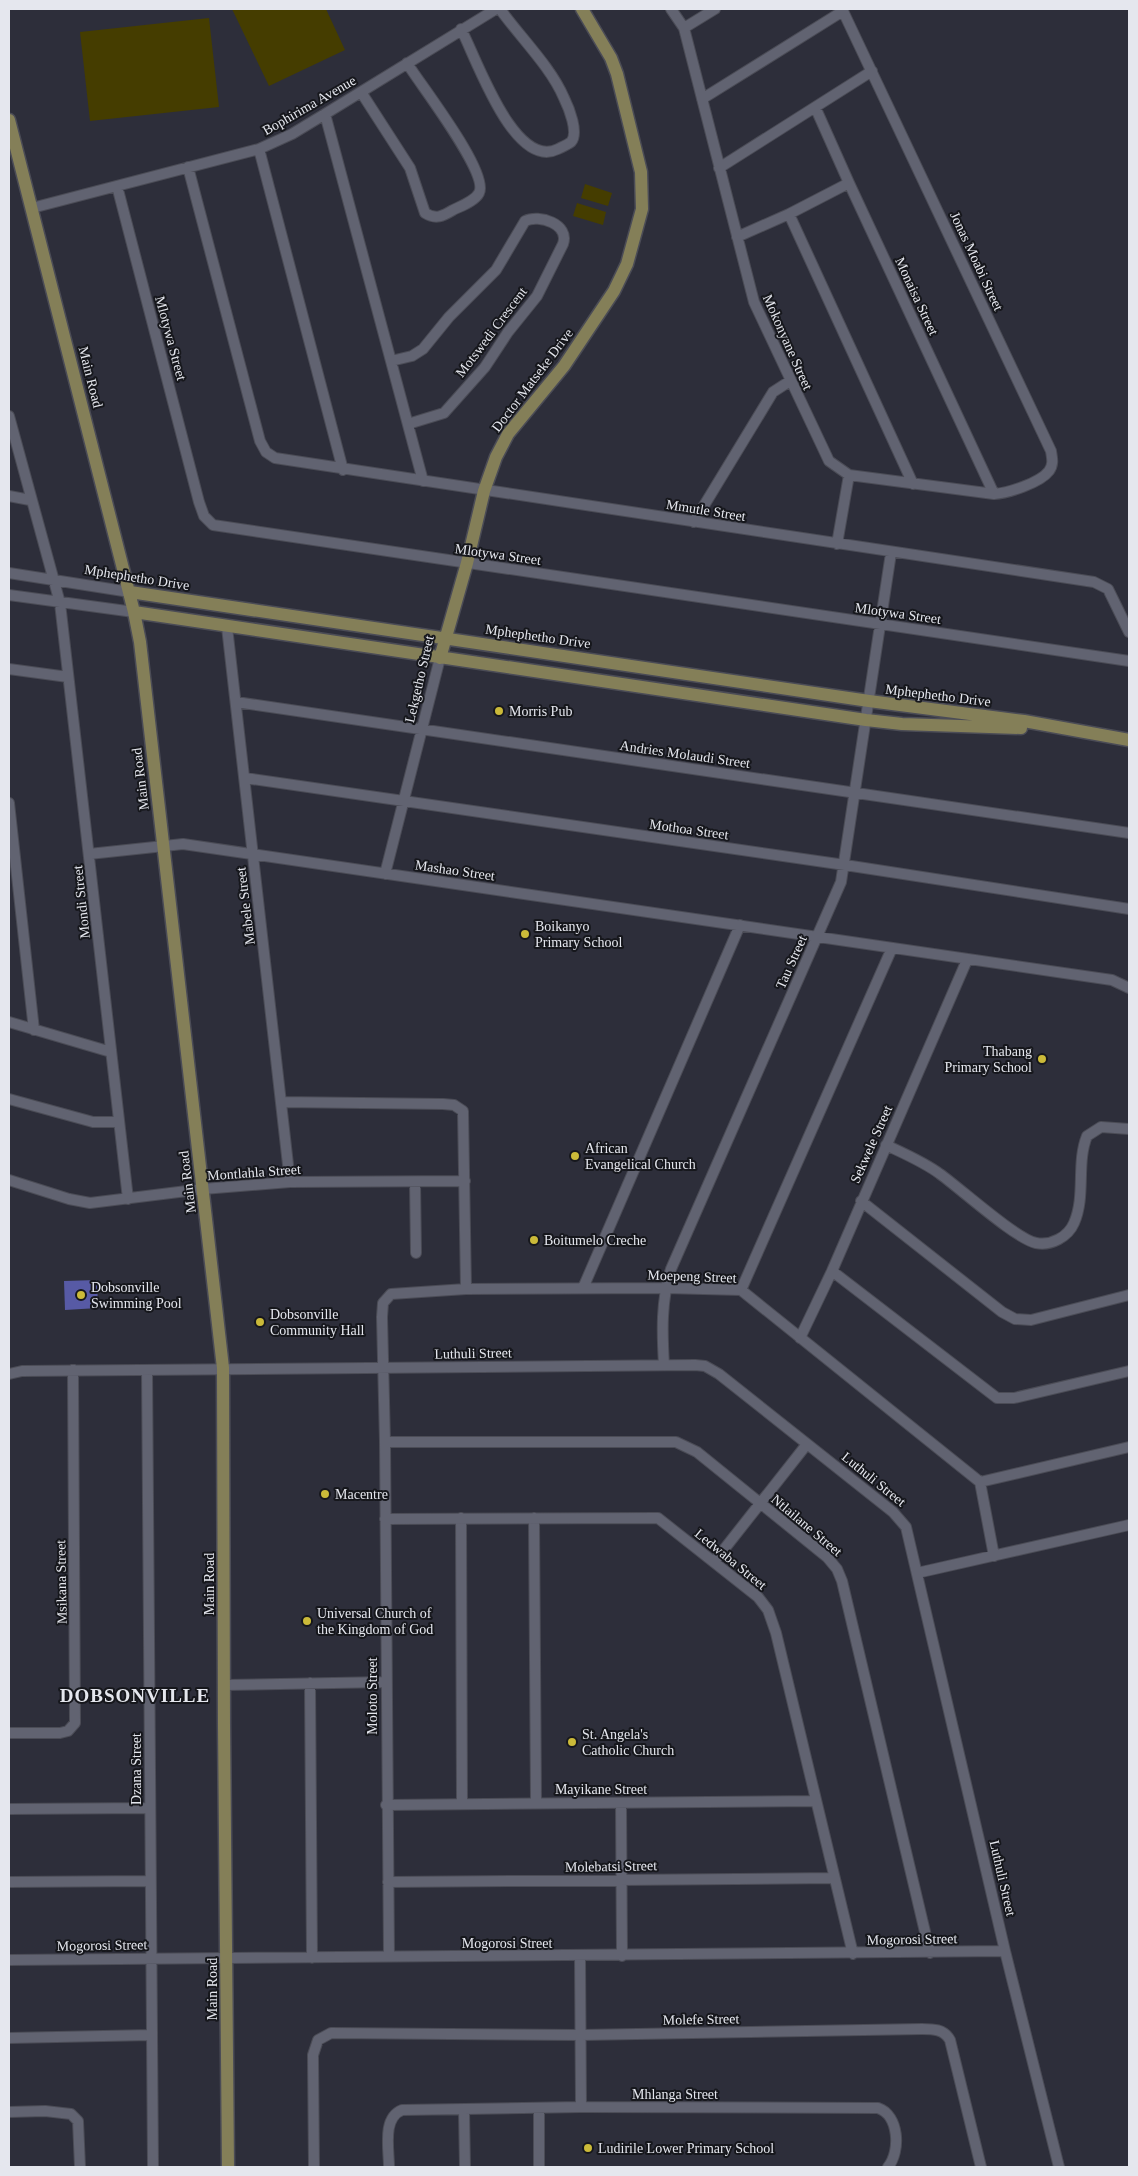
<svg xmlns="http://www.w3.org/2000/svg" width="1138" height="2176" font-family="Georgia,serif">
<style>
.green{fill:#453d00}
.water{fill:#575aa5}
.lines{fill:none;stroke-linecap:round;stroke-linejoin:round}
.street-casing{stroke:#4b4c56;stroke-width:12}
.secondary-casing{stroke:#4b4c56;stroke-width:15}
.street{stroke:#616371;stroke-width:10}
.secondary{stroke:#847f58;stroke-width:12}
.poi-dot{fill:#cbba39;stroke:#16171c;stroke-width:2}
.labels{text-anchor:middle;stroke-width:4;stroke-linejoin:round;paint-order:stroke}
.street-label{font-size:14px;fill:#e5e7ee;stroke:#16171c}
.poi-label{font-size:14px;fill:#e5e7ee;stroke:#16171c;text-anchor:start}
.district-label{font-size:19px;font-weight:bold;letter-spacing:1px;fill:#e5e7ee;stroke:#16171c}
</style>
<rect width="100%" height="100%" fill="#2d2e3a"/>
<path class="green" d="M232,9H326L345,50L269,86Z
M209,18L219,107L90,121L80,32Z
M585,184L612,193L608,206L581,198Z
M577,203L606,212L603,225L573,216Z"/>
<path class="water" d="M97,1280L98,1308L65,1310L64,1281Z"/>
<g class="lines">
<g class="street-casing">
<path id="street" d="M671,9L684,28L754,302L829,461L849,475L994,494C1008,493 1040,483 1049,471C1054,464 1052,458 1051,451L842,9
M684,28L715,9
M461,29C476,57 514,171 558,149C562,147 567,145 571,142C579,133 569,108 564,98C551,67 520,37 500,9
M361,92L410,168L425,213C436,220 443,216 453,210C461,206 475,201 479,193C490,173 419,83 407,63
M702,99L843,11
M816,109L849,183L994,494
M325,114L423,481
M259,149L343,470
M188,167L260,441L266,452L275,458L1094,582L1108,589L1129,632
M719,168L872,71
M117,186L199,502L204,516L213,525L1129,661
M32,208L259,149L292,134L325,114L496,9
M789,214L913,484
M737,237L789,214L849,183
M391,361L412,356L423,349L449,317L496,270L525,221C539,214 570,224 563,244L537,296L508,332L485,367L444,413L408,424
M9,416L60,603L128,1199
M9,496L30,500
M694,522L773,392L790,381
M837,544L849,475
M9,573L130,592
M9,595L134,612
M227,627L290,1182
M9,669L68,677
M236,702L1129,833
M245,778L845,865L1129,909
M9,803L34,1030
M89,854L183,844L1112,980L1129,988
M385,874L440,658
M9,1022L111,1052
M9,1099L93,1122H119
M281,1102L443,1104L454,1105L463,1111L466,1289
M886,1145C905,1154 924,1162 940,1174C961,1189 1016,1239 1036,1243C1051,1246 1068,1237 1074,1223C1086,1196 1076,1163 1087,1136L1101,1127L1129,1129
M9,1180L69,1199L90,1203L203,1189L290,1182L465,1181
M415,1182L416,1253
M861,1201L1002,1312L1015,1319L1031,1320L1129,1295
M832,1271L997,1398H1014L1129,1371
M583,1288L740,925
M741,1290L892,948
M800,1338L832,1271L967,960
M664,1365C662,1332 661,1301 671,1269L841,882L891,553
M147,1370L153,2167
M9,1374L22,1371L695,1365L705,1366L719,1374L893,1512L906,1527L1005,1951L1059,2167
M385,1442H676L697,1452L827,1557L837,1569L842,1581L930,1953
M980,1482L1129,1447
M461,1518L462,1803
M534,1518L536,1803
M385,1519L658,1518L758,1597L768,1610L776,1633L853,1954
M714,1562L807,1444
M917,1573L1129,1525
M310,1683L312,1958
M224,1685L386,1682
M9,1733H60L68,1731L75,1723L73,1370
M621,1804L622,1956
M386,1805L815,1801
M9,1809L149,1808
M9,1882L150,1881
M388,1882L834,1878
M580,1956L581,2107
M389,1957L385,1442L382,1317L383,1303L391,1294L466,1289L665,1288L741,1290L980,1482L994,1556
M9,1960L1005,1951
M9,2038L151,2035
M539,2108V2167
M464,2110L465,2167
M9,2112L45,2111L71,2114L78,2121L80,2167
M314,2167L313,2055L318,2040L331,2033L581,2035L922,2029C933,2029 944,2029 950,2040L981,2167
M389,2167C389,2149 382,2118 402,2110L581,2107L878,2108C899,2115 901,2151 888,2167"/>
</g>
<g class="secondary-casing">
<path id="secondary" d="M9,120L134,612L140,642L223,1368L224,1724L228,2167
M130,592L869,701L1024,721L1129,740
M134,612L866,720L902,724L1021,728
M440,658L467,563L484,491L496,457L508,434L564,366L614,291L627,264L642,209L641,172L617,74L611,58L582,9"/>
</g>
<use href="#street" class="street"/>
<use href="#secondary" class="secondary"/>
</g>
<g class="poi-dot">
<circle cx="499" cy="711" r="5"/>
<circle cx="525" cy="934" r="5"/>
<circle cx="1042" cy="1059" r="5"/>
<circle cx="575" cy="1156" r="5"/>
<circle cx="534" cy="1240" r="5"/>
<circle cx="81" cy="1295" r="5"/>
<circle cx="260" cy="1322" r="5"/>
<circle cx="325" cy="1494" r="5"/>
<circle cx="307" cy="1621" r="5"/>
<circle cx="572" cy="1742" r="5"/>
<circle cx="588" cy="2148" r="5"/>
</g>
<g class="labels">
<g class="street-label">
<text transform="translate(309 105) rotate(-30)" y="5">Bophirima Avenue</text>
<text transform="translate(977 261) rotate(65)" y="5">Jonas Moabi Street</text>
<text transform="translate(917 296) rotate(65)" y="5">Monaisa Street</text>
<text transform="translate(491 332) rotate(-53)" y="5">Motswedi Crescent</text>
<text transform="translate(171 338) rotate(75)" y="5">Mlotywa Street</text>
<text transform="translate(788 342) rotate(66)" y="5">Mokonyane Street</text>
<text transform="translate(91 377) rotate(76)" y="5">Main Road</text>
<text transform="translate(532 380) rotate(-53)" y="5">Doctor Matseke Drive</text>
<text transform="translate(706 510) rotate(9)" y="5">Mmutle Street</text>
<text transform="translate(498 554) rotate(8)" y="5">Mlotywa Street</text>
<text transform="translate(137 577) rotate(9)" y="5">Mphephetho Drive</text>
<text transform="translate(898 613) rotate(8)" y="5">Mlotywa Street</text>
<text transform="translate(538 636) rotate(8)" y="5">Mphephetho Drive</text>
<text transform="translate(419 679) rotate(-77)" y="5">Lekgetho Street</text>
<text transform="translate(938 695) rotate(7)" y="5">Mphephetho Drive</text>
<text transform="translate(685 754) rotate(8)" y="5">Andries Molaudi Street</text>
<text transform="translate(140 779) rotate(-97)" y="5">Main Road</text>
<text transform="translate(689 829) rotate(8)" y="5">Mothoa Street</text>
<text transform="translate(455 870) rotate(8)" y="5">Mashao Street</text>
<text transform="translate(81 902) rotate(-96)" y="5">Mondi Street</text>
<text transform="translate(245 906) rotate(-97)" y="5">Mabele Street</text>
<text transform="translate(791 962) rotate(-66)" y="5">Tau Street</text>
<text transform="translate(871 1144) rotate(-66)" y="5">Sekwele Street</text>
<text transform="translate(254 1172) rotate(-4)" y="5">Montlahla Street</text>
<text transform="translate(187 1182) rotate(-97)" y="5">Main Road</text>
<text transform="translate(692 1276) rotate(2)" y="5">Moepeng Street</text>
<text transform="translate(473 1353) rotate(-1)" y="5">Luthuli Street</text>
<text transform="translate(874 1479) rotate(39)" y="5">Luthuli Street</text>
<text transform="translate(807 1525) rotate(40)" y="5">Ntlailane Street</text>
<text transform="translate(731 1559) rotate(39)" y="5">Ledwaba Street</text>
<text transform="translate(61 1582) rotate(-91)" y="5">Msikana Street</text>
<text transform="translate(209 1584) rotate(-90)" y="5">Main Road</text>
<text transform="translate(372 1696) rotate(-90)" y="5">Moloto Street</text>
<text transform="translate(136 1769) rotate(-90)" y="5">Dzana Street</text>
<text x="601" y="1794">Mayikane Street</text>
<text transform="translate(611 1866) rotate(-1)" y="5">Molebatsi Street</text>
<text transform="translate(1003 1878) rotate(77)" y="5">Luthuli Street</text>
<text transform="translate(912 1939) rotate(-1)" y="5">Mogorosi Street</text>
<text x="507" y="1948">Mogorosi Street</text>
<text transform="translate(102 1945) rotate(-1)" y="5">Mogorosi Street</text>
<text transform="translate(212 1989) rotate(-90)" y="5">Main Road</text>
<text transform="translate(701 2019) rotate(-1)" y="5">Molefe Street</text>
<text x="675" y="2099">Mhlanga Street</text>
</g>
<g class="poi-label">
<text x="509" y="716">Morris Pub</text>
<text x="535" y="931">Boikanyo<tspan x="535" dy="16">Primary School</tspan></text>
<text x="1032" y="1056" text-anchor="end">Thabang<tspan x="1032" dy="16">Primary School</tspan></text>
<text x="585" y="1153">African<tspan x="585" dy="16">Evangelical Church</tspan></text>
<text x="544" y="1245">Boitumelo Creche</text>
<text x="91" y="1292">Dobsonville<tspan x="91" dy="16">Swimming Pool</tspan></text>
<text x="270" y="1319">Dobsonville<tspan x="270" dy="16">Community Hall</tspan></text>
<text x="335" y="1499">Macentre</text>
<text x="317" y="1618">Universal Church of<tspan x="317" dy="16">the Kingdom of God</tspan></text>
<text x="582" y="1739">St. Angela's<tspan x="582" dy="16">Catholic Church</tspan></text>
<text x="598" y="2153">Ludirile Lower Primary School</text>
</g>
<g class="district-label">
<text x="135" y="1702">DOBSONVILLE</text>
</g>
</g>
<rect width="1138" height="2176" fill="none" stroke="#e5e7ee" stroke-width="20"/>
</svg>
